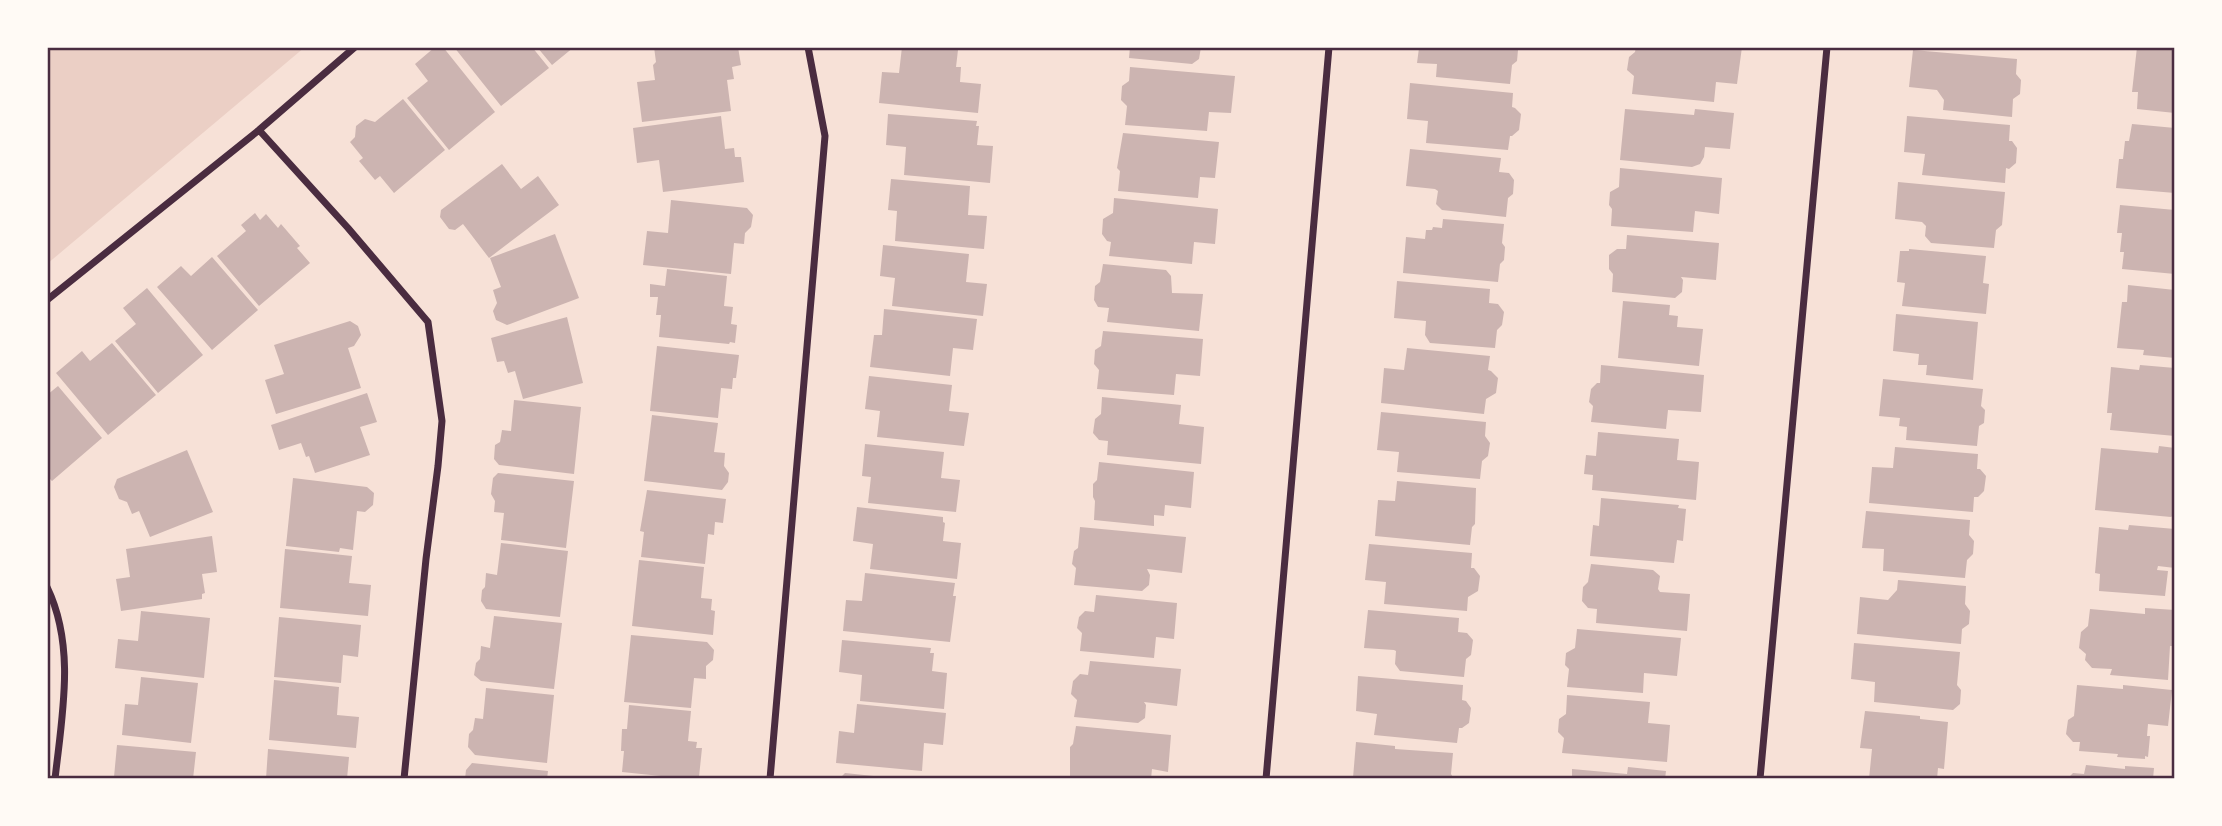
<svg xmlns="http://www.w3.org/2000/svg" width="2222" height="826" font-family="'Titillium Web',sans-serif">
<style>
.green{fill:#ebcfc5}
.building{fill:#ccb4b1}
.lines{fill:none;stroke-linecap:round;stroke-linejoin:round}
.minor{stroke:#4a2c40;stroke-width:7}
.neatline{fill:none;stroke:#4a2c40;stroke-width:2.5}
</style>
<rect width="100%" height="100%" fill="#f7e1d7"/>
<path class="green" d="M47,47H305L47,264Z"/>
<path class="building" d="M435,47H443L495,112L449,150L407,98L428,81L415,64Z
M454,47H532L549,68L501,106Z
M537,47H574L552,65Z
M654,47H738L741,65L732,67L734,79L727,80L731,111L642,122L637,82L655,80L653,65L656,62Z
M902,47L958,50L956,67H961L960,82L981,84L978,113L879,103L882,72L899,73Z
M1130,47H1201L1199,59L1192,64L1129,58Z
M1421,47H1516L1518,50L1517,61L1512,65L1510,84L1436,77L1437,64L1417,63L1419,48Z
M1636,47H1742L1737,84L1716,82L1714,102L1632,94L1634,76L1627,70L1629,57L1635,52Z
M2137,47H2175V113L2137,109L2138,92H2132Z
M1913,50L2017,59L2016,74L2021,80L2020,94L2013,99L2012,117L1943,110L1944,100L1937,90L1909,87Z
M1130,67L1235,76L1231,113L1209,112L1207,131L1125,125L1127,106L1121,100L1122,86L1129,81Z
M1410,83L1513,93L1512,107L1515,108L1521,114L1519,130L1512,136H1510L1508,150L1426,143L1428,121L1407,119Z
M403,99L445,150L394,193L380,176L375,180L359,161L363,158L350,142L355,137L356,126L365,119L375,122Z
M1625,109L1694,115L1695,109L1734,113L1730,149L1705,147L1704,157L1700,164L1692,167L1620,160Z
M888,114L977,121L976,126H979L977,145L993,146L990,183L904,175L906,147L886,145Z
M721,116L725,149L734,148L735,157H741L744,182L663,192L659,160L637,163L633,128Z
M1907,116L2010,125L2009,141H2012L2017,148L2016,163L2009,169L2006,168L2005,183L1922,175L1925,154L1904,152Z
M2132,124L2175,128V193L2116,188L2119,159H2123L2125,141H2129Z
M1123,133L1219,142L1215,178L1200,177L1198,198L1118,191L1120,171L1117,168Z
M1410,149L1501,158L1499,172L1509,173L1514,180L1513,194L1508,198L1506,217L1442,210L1436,204L1438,191L1435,189L1406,186Z
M502,164L521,189L538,176L559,205L489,258L463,224L455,230L449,229L440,217L441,210Z
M1620,168L1722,178L1719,214L1695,211L1693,232L1611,226L1612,209L1609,205L1610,192L1619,187Z
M891,179L970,186L968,215L987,216L984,249L895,241L897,211L888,210Z
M1898,182L2005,192L2002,225L1996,230L1994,248L1931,243L1925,236L1926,226L1922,222L1895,219Z
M1114,198L1218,209L1215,244L1194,242L1192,264L1109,256L1111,242L1107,241L1102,234L1103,219L1113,213Z
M671,200L747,208L753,215L751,227L745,233L744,244L734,243L731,274L643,265L647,231L668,233Z
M2120,205L2175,210V274L2122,269L2124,252H2120L2122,233H2117Z
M255,213L260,220L266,214L278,228L281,224L300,246L297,248L310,263L259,306L217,256L246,231L241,225Z
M1443,219L1504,224L1502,243L1505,247L1504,260L1500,264L1498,282L1403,273L1406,237L1425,239L1426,230H1432L1433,227L1442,228Z
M555,234L579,298L507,325L496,320L493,311L497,303L493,290L501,287L490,258Z
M1627,235L1719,243L1716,280L1681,277L1683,280L1682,292L1675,298L1612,292L1613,274L1609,269V255L1617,249H1626Z
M883,245L969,254L966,282L987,284L983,316L892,306L895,278L880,276Z
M1909,249L1986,256L1983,283L1989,284L1986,314L1902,306L1905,283L1897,282L1900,251H1909Z
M212,257L258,310L212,350L157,287L181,266L191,276Z
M1103,264L1166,270L1171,276L1172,293L1203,294L1199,331L1107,322L1109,308L1098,307L1094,300L1095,286L1100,282Z
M667,269L727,276L724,306L733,307L731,324L737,325L735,343L730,342L729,344L659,337L661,315H656L658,297H650V284L665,286Z
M1397,281L1490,289L1489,303L1498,304L1504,312L1502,325L1497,330L1495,348L1430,343L1425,335L1426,321L1394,318Z
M2128,285L2175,290V358L2143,355L2144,350L2117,348L2122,302H2127Z
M147,288L203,355L158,393L115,341L136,324L123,308Z
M1623,301L1670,305L1669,315L1678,316L1677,327L1703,329L1699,366L1618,358Z
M884,309L977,319L973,350L953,348L950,376L870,367L874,335H882Z
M1896,314L1978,322L1973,380L1926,375L1927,365H1918L1919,354L1893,351Z
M567,317L583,383L523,399L515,371L508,373L504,361L497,362L491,338Z
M350,321L358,326L361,335L354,346L348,348L361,388L276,414L265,380L284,374L274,345Z
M1103,331L1203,339L1200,376L1176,374L1174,395L1097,389L1099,370L1094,364L1095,350L1101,346Z
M112,343L156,395L108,435L56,373L82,351L90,361Z
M657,346L739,355L736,378H733L732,389L721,388L718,418L650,411Z
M1407,348L1490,356L1488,370L1491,371L1498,378L1496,393L1486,399L1484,414L1381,403L1384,368L1404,370Z
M1601,365L1704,375L1701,412L1668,410L1666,429L1591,422L1593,406L1589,402L1591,389L1597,383H1600Z
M2140,365L2175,368V436L2110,430L2112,413H2107L2111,367L2139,370Z
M869,376L952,385L949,411L969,413L964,446L877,437L880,411L865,409Z
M1883,379L1983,389L1981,406L1985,410L1984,423L1979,426L1977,446L1906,440L1907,427L1899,426L1900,418L1879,416Z
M58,386L102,438L52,481L47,476V395Z
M367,393L377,422L360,427L370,455L315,473L309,456L306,457L301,443L279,450L271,425Z
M1102,397L1181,405L1179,424L1204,427L1201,464L1107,455L1108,441L1099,440L1093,433L1095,419L1101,414Z
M514,400L581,407L574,474L499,465L494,459L495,445L500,442L502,430L511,431Z
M1381,412L1486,422L1485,436L1490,443L1488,456L1482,461L1480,479L1397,472L1399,452L1377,450Z
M652,415L718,423L714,452L725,453L724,466L729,473L728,482L722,490L644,481Z
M1598,432L1679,439L1677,460L1699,462L1696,500L1592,490L1593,475L1584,474L1586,455L1596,456Z
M865,444L944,452L941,478L960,480L956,512L868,503L871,477L862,476Z
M2159,446L2175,448V514L2171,517L2095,510L2101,448L2158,453Z
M1895,447L1978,454L1977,469H1980L1986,476L1984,491L1978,497H1974L1973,512L1869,503L1872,467L1893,468Z
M187,450L213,512L150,537L139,511L132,514L127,502L119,499L114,487L117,479Z
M1099,462L1194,472L1191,508L1165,505L1164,516L1154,515V526L1094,520L1095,501L1093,497V484L1097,480Z
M498,473L574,481L566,548L501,540L504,513L494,512L495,501L491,494L493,478Z
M293,478L367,487L374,493L373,505L365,512L357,511L353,550L340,548L339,552L286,546Z
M1397,481L1476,488L1475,524L1472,527L1470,545L1375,536L1378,500L1395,501Z
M647,490L726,499L723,523L715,522L714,535L708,534L705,564L641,557L644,532L640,531Z
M1601,498L1679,505L1678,508L1686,509L1683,541L1677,540L1674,563L1590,556L1593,525L1599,526Z
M857,507L943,517V522L945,523L943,541L961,543L957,579L870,569L873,544L853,541Z
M1866,511L1970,520L1969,535L1974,541L1973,554L1967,560L1965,578L1883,571L1884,549L1862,548Z
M2129,525L2175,529V568L2158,566L2157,570L2168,571L2165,596L2099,591L2100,574L2095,573L2099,527L2128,530Z
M1080,527L1186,537L1182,573L1147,569L1150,575L1149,585L1142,591L1074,585L1076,568L1072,564L1074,551L1078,548Z
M212,536L217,572L202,574L205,593L202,594V599L121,611L116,579L130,577L126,549Z
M501,543L568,551L560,617L486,609L481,601L482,590L485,587L486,573L497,575Z
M1369,544L1472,553L1471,568H1474L1480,576L1478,591L1468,597L1467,611L1384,604L1386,582L1365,580Z
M285,549L352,556L349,583L371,585L368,616L280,608Z
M639,560L704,567L701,598L712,599L711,610L715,611L713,635L632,626Z
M1591,564L1653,570L1660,576L1658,589L1660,592L1690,594L1687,631L1596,623L1597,609L1588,608L1582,601L1583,587L1588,582Z
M865,573L955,583L953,596H956L950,642L843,631L846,600L862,601Z
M1898,580L1966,586L1965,604L1970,611L1969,624L1962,629L1961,644L1857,634L1860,597L1888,600L1897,590Z
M1096,595L1177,603L1174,639L1156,637L1154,658L1080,651L1082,633L1077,628L1079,617L1085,611L1094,612Z
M2145,608L2175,610V646H2170L2168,680L2110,675L2112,669L2092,668L2085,660L2086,654L2079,648L2081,632L2088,626L2090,609L2145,614Z
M1368,610L1459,618L1458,632L1467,633L1473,640L1471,655L1466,659L1464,677L1400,671L1395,664L1396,651L1394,650L1364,648Z
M141,611L210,618L204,678L115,668L118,639L138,641Z
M494,616L562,623L554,689L481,681L474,675L476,663L480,659L481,646L490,648Z
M279,617L361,625L358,657L343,655L341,683L274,677Z
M1577,629L1681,638L1677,676L1644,673L1643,693L1567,687L1569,669L1565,665L1566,653L1575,648Z
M631,635L707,642L714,650L713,660L706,666V679L694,678L691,708L624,702Z
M842,640L931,648L930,653H934L932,671L947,673L944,709L860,701L862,675L839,672Z
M1854,643L1960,652L1957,685L1961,690L1960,704L1953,710L1874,702L1875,682L1851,679Z
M1090,661L1181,669L1177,706L1144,702L1146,705L1145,718L1138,723L1074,717L1077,700L1071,694L1073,681L1080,674L1088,675Z
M1358,676L1463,685L1462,700L1466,701L1471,708L1469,723L1462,728H1459L1457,743L1374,735L1377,714L1356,711Z
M141,677L198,683L191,743L122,735L125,704L138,705Z
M274,680L339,687L337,715L359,717L356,748L269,740Z
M2077,685L2123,689V685L2172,690L2168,726L2148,724L2147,736H2150L2148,757L2145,756V759L2117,757L2118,754L2079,751L2080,742H2073L2066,734L2068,720L2074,716Z
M486,688L554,695L547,763L475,755L468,747L469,734L473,730L475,718L483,719Z
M1567,695L1650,702L1648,723L1670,725L1667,762L1562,753L1564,738L1558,732L1559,719L1566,714Z
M857,704L946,713L943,745L924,743L922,771L836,763L839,731L854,733Z
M629,705L691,711L688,741L697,742L696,748H702L699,777L690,779L622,772L624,751H621L622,729H627Z
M1865,711L1920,716V719L1948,722L1944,769L1938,768L1937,779H1869L1872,749L1860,748Z
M1076,726L1171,735L1168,772L1152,769L1151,779H1070V747L1073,744Z
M1356,742L1395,746V749L1453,753L1451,774L1454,779L1353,778Z
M117,745L196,752L193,779L114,777Z
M268,749L349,757L347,779H266Z
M472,763L548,771L547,779H465L466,770Z
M2086,765L2125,769V766L2154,768L2153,779H2067L2073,773L2084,774Z
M1628,767L1666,771L1665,779H1572V769L1627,774Z
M845,773L883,777V779H839Z"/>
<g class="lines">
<path class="minor" d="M259,130L348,228L428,322L442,421L438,466L426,559L404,779
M47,300L259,130L355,47
M47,587C76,647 62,715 55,779
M770,779L825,136L808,47
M1266,779L1329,47
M1760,779L1827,47"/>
</g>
<rect width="2222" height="826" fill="none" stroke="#fffaf5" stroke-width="98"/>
<rect x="49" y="49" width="2124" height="728" class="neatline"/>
</svg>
